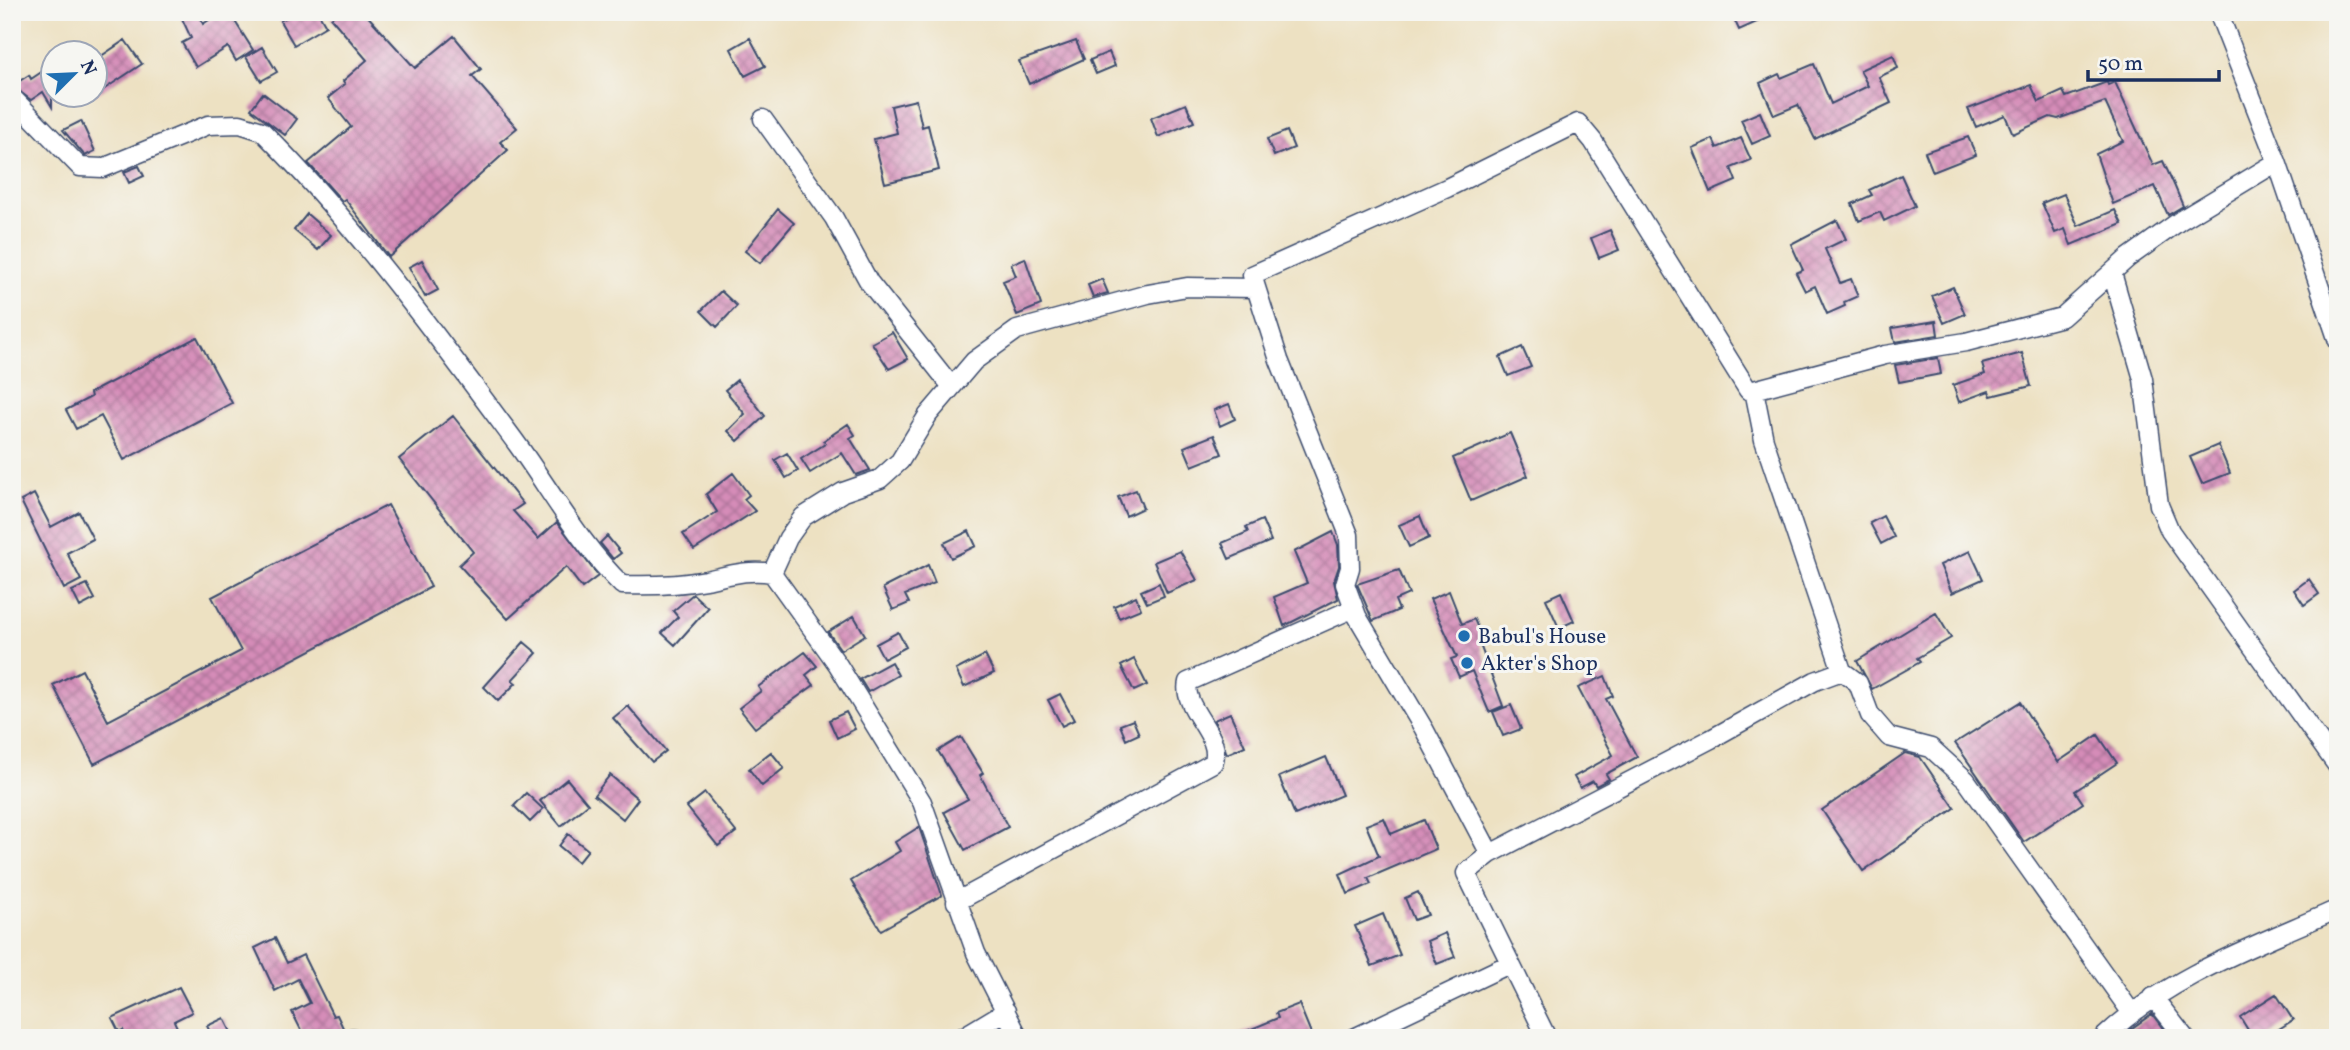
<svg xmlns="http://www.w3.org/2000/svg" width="2350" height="1050" font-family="Vollkorn,serif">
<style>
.building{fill:url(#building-cross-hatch)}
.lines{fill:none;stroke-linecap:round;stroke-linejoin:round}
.minor-casing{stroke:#3a4a6d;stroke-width:21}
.minor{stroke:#fff;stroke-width:18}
.poi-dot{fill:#1f6fb2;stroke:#f6f6f2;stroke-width:2.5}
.labels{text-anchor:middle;stroke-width:6;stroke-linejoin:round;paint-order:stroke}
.poi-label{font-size:21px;fill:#1b2f5e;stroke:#f6f6f2;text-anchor:start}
</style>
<defs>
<pattern id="building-cross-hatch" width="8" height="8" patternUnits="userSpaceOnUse" patternTransform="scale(1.75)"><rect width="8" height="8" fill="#d58cb8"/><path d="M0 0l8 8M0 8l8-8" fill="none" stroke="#ac7399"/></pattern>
</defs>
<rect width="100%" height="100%" fill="#f6f6f2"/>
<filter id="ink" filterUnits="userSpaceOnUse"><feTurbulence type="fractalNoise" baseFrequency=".0143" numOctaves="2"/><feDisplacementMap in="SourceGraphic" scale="14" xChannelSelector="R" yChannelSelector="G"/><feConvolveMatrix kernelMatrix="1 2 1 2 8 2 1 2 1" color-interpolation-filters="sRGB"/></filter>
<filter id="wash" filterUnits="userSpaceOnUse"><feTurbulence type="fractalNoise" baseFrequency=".00686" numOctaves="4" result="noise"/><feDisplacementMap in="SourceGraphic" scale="28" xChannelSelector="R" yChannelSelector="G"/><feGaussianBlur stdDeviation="1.57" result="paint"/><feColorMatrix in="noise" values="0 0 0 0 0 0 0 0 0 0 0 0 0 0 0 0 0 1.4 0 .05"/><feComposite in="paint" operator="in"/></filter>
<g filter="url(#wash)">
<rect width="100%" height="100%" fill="#ede1c2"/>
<g id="blocks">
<path class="building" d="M179,12H198L203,24L221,12H229L253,50L236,61L228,47L196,67L182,43L191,38Z
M296,12H318L326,26L294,45L280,21Z
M338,12H364L415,68L454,36L481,69L472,76L517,128L500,142L508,150L389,257L345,199L342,201L308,163L351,127L328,98L345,84L343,81L367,60L331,18Z
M1731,12H1779L1739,30Z
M750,38L765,66L745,76L731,49Z
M125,40L142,64L94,96V61Z
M1076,41L1084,59L1029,84L1019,61Z
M262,47L277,72L261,81L246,57Z
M1109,52L1115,66L1096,74L1090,60Z
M1893,55L1898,68L1879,77L1891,103L1815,139L1798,105L1774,115L1760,83L1779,74L1781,78L1814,64L1831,104L1868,86L1860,70Z
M52,65V107L43,92L31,100L12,86L29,75L31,79Z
M2107,82L2108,85L2115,82L2153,165L2163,161L2175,187L2183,206L2168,215L2155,186L2113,204L2096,154L2123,141L2105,102L2058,119L2050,117L2013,134L2005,115L1976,127L1968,109L2031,85L2039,102L2063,91L2066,97Z
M263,93L297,119L285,135L251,109Z
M916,100L922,127L928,125L939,170L885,183L874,139L897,133L891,106Z
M1186,104L1194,122L1158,137L1151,118Z
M1760,112L1770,136L1752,144L1741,120Z
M81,121L95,151L85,156L63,130Z
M1287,131L1294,148L1274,156L1267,139Z
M1968,137L1976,155L1933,172L1925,152Z
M1741,138L1751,160L1731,168L1736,181L1710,192L1692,148L1713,139L1717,148Z
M139,166L144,176L129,183L124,172Z
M1901,175L1915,206L1884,221L1880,212L1859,221L1852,204L1872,195L1869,190Z
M2064,194L2078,226L2115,210L2122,224L2071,245L2065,229L2055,233L2042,203Z
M778,209L794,223L760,263L745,251Z
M307,214L331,235L318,250L294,230Z
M1837,220L1846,239L1825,249L1840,283L1851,279L1858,296L1844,302L1845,306L1827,314L1815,286L1805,291L1796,273L1803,270L1791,244Z
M1610,230L1619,250L1599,258L1591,238Z
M1025,258L1041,305L1017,315L1003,281L1016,276L1011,264Z
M422,260L438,290L425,297L409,267Z
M1102,279L1108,293L1093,297L1088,285Z
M1953,287L1965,314L1944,323L1932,296Z
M721,291L737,306L717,327L701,311Z
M1936,321L1938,335L1895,342L1892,328Z
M892,332L908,359L889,369L872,343Z
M197,337L232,403L124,460L101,416L76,429L66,410L91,397L90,393Z
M1522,347L1531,367L1508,376L1500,357Z
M2022,353L2031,386L1991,396L1989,391L1959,402L1953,385L1985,374L1982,364Z
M1938,358L1941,374L1899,382L1895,365Z
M737,380L765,416L738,441L728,431L745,414L725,390Z
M1229,404L1235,419L1220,426L1214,410Z
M453,416L523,504L513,511L538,539L557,522L598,576L582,588L566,567L508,619L459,565L473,552L399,459Z
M848,424L855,435L850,438L870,470L856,475L842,453L810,473L801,459L825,444L823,441Z
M1510,433L1528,476L1471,501L1453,458Z
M1214,435L1222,454L1192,466L1184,447Z
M2218,445L2230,473L2202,484L2190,457Z
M787,453L798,471L786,478L775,460Z
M733,473L749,495L744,499L755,511L694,550L683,534L717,512L706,494Z
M1136,490L1143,508L1126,516L1118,497Z
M34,494L51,527L79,512L93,539L67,553L81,580L64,589L21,501Z
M388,505L431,587L94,764L53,685L82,670L108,721L241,651L212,597Z
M1420,516L1429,538L1409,547L1399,525Z
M1883,516L1894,537L1881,544L1870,523Z
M1262,520L1271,541L1229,559L1222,543L1248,532L1246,527Z
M969,531L976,546L951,558L944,543Z
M1333,532L1338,545L1339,566L1334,581L1338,599L1284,626L1274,597L1307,583L1294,552Z
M607,536L621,553L613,559L600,543Z
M1180,551L1197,580L1167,593L1154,562Z
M1970,551L1983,579L1952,593L1940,565Z
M928,565L935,583L905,595L909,603L893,610L883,588Z
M1399,570L1409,594L1395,600L1399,610L1373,621L1357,584Z
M2309,579L2319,594L2304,605L2294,590Z
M1159,583L1164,596L1147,603L1141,591Z
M87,584L95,599L80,607L72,591Z
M1449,591L1462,624L1474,619L1483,640L1479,642L1503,706L1489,712L1472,671L1459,677L1451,659L1457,657L1430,599Z
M1561,592L1574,621L1559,628L1546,599Z
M693,594L708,608L675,645L662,633L678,617L673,611Z
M1136,596L1141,609L1119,618L1114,606Z
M1936,613L1951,638L1917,658L1920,662L1872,689L1857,661Z
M854,616L865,635L841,650L828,632Z
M898,632L906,647L884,659L876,644Z
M524,642L537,653L512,680L516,683L498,701L484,687Z
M805,652L817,666L806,675L814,685L755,728L739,708L761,691L758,687Z
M985,655L994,673L964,687L956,670Z
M1134,659L1147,685L1134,691L1121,666Z
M891,662L898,675L868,692L860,679Z
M1605,676L1613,696L1606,699L1637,757L1606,774L1609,779L1596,786L1593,781L1580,788L1574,777L1613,755L1578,688Z
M1060,694L1074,720L1062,726L1048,700Z
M2020,702L2058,762L2098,735L2117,763L2075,791L2083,803L2024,842L1955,743Z
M1511,705L1521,729L1503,736L1493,712Z
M628,706L666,751L652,762L613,718Z
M846,712L855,729L837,738L829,720Z
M1230,713L1245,746L1227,754L1214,720Z
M1133,720L1139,734L1126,740L1120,725Z
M961,737L983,773L980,775L1008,827L965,850L944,812L968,799L938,751Z
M771,752L784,768L762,786L749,769Z
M1905,753L1920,757L1955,808L1863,871L1822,810Z
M1326,757L1342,795L1295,815L1279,777Z
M610,775L638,799L623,819L594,795Z
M567,779L588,804L561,826L540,801Z
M526,793L543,809L530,822L514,806Z
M705,793L736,832L718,846L687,807Z
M1384,818L1391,834L1424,820L1436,849L1368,878L1371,884L1348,894L1340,874L1379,856L1366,825Z
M919,827L942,895L881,930L851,881L900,851L895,842Z
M568,834L588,850L578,862L559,846Z
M1418,892L1428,915L1414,920L1405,898Z
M1383,914L1400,955L1372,966L1355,926Z
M1445,933L1455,957L1437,964L1427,941Z
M275,938L287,963L303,955L333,1016L337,1015L344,1030L341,1034L333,1038H305L292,1012L310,1003L298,979L275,991L255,948Z
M179,987L192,1012L174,1021L182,1038H126L123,1030L119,1032L112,1018Z
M2276,994L2293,1020L2265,1038H2253L2240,1017Z
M1299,1004L1313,1038H1230L1278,1018L1276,1013Z
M2152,1014L2170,1038H2133L2128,1031Z
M224,1018L234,1038H213L207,1026Z"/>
</g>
</g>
<g filter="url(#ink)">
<use href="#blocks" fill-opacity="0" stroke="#3a4a6d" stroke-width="2"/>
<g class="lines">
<g class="minor-casing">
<path id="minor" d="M2218,12L2277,162L2338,341
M12,97L80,167L103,168L208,125L240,124L262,131C357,226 437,336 517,444C551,491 580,544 622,585C650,586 679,585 706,580C730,575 748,569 772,573L838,665L922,802L976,953L1019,1038
M763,119L834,218L869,282L952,387
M2112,273L2143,379L2159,505L2170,531L2338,767
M1754,390L1764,440L1842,671
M772,573L788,538L803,517L843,492L880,479L900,461L928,415L974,361L1017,330L1148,294L1187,287L1254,288
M1490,854L1711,739L1815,681L1842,671L1858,683L1870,715L1889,737L1931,748L1966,780L2131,1012
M956,902L1213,763C1225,737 1181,709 1188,682L1354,608
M2153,997L2185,1038
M351,1038H354
M961,1038L1006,1011
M1354,1038L1509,964
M1547,1038L1466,873L1490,854L1424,729L1357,616L1345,584L1350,568L1349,535L1279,360L1252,275L1447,188L1578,123L1593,141L1748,390H1754L1885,355L1966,342L2062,317L2128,258L2181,220L2277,162
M2103,1038C2170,975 2255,946 2338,909"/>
</g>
<use href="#minor" class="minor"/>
</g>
</g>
<g class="poi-dot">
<circle cx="1464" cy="636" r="7"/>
<circle cx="1467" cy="663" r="7"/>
</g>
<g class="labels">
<g class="poi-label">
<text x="1478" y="643">Babul's House</text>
<text x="1481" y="670">Akter's Shop</text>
</g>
</g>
<rect width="2350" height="1050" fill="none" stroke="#f6f6f2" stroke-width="42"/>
<g transform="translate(74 74) rotate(66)"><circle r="33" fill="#f6f6f2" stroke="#9ea6b7" stroke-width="2"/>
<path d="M0-5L12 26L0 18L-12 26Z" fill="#1f6fb2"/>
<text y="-10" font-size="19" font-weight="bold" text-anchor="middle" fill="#1b2f5e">N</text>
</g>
<path d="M2088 70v10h131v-10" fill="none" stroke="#1b2f5e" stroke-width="3.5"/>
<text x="2098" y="70" font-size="21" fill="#1b2f5e" stroke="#f6f6f2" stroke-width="5" paint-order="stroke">50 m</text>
</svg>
